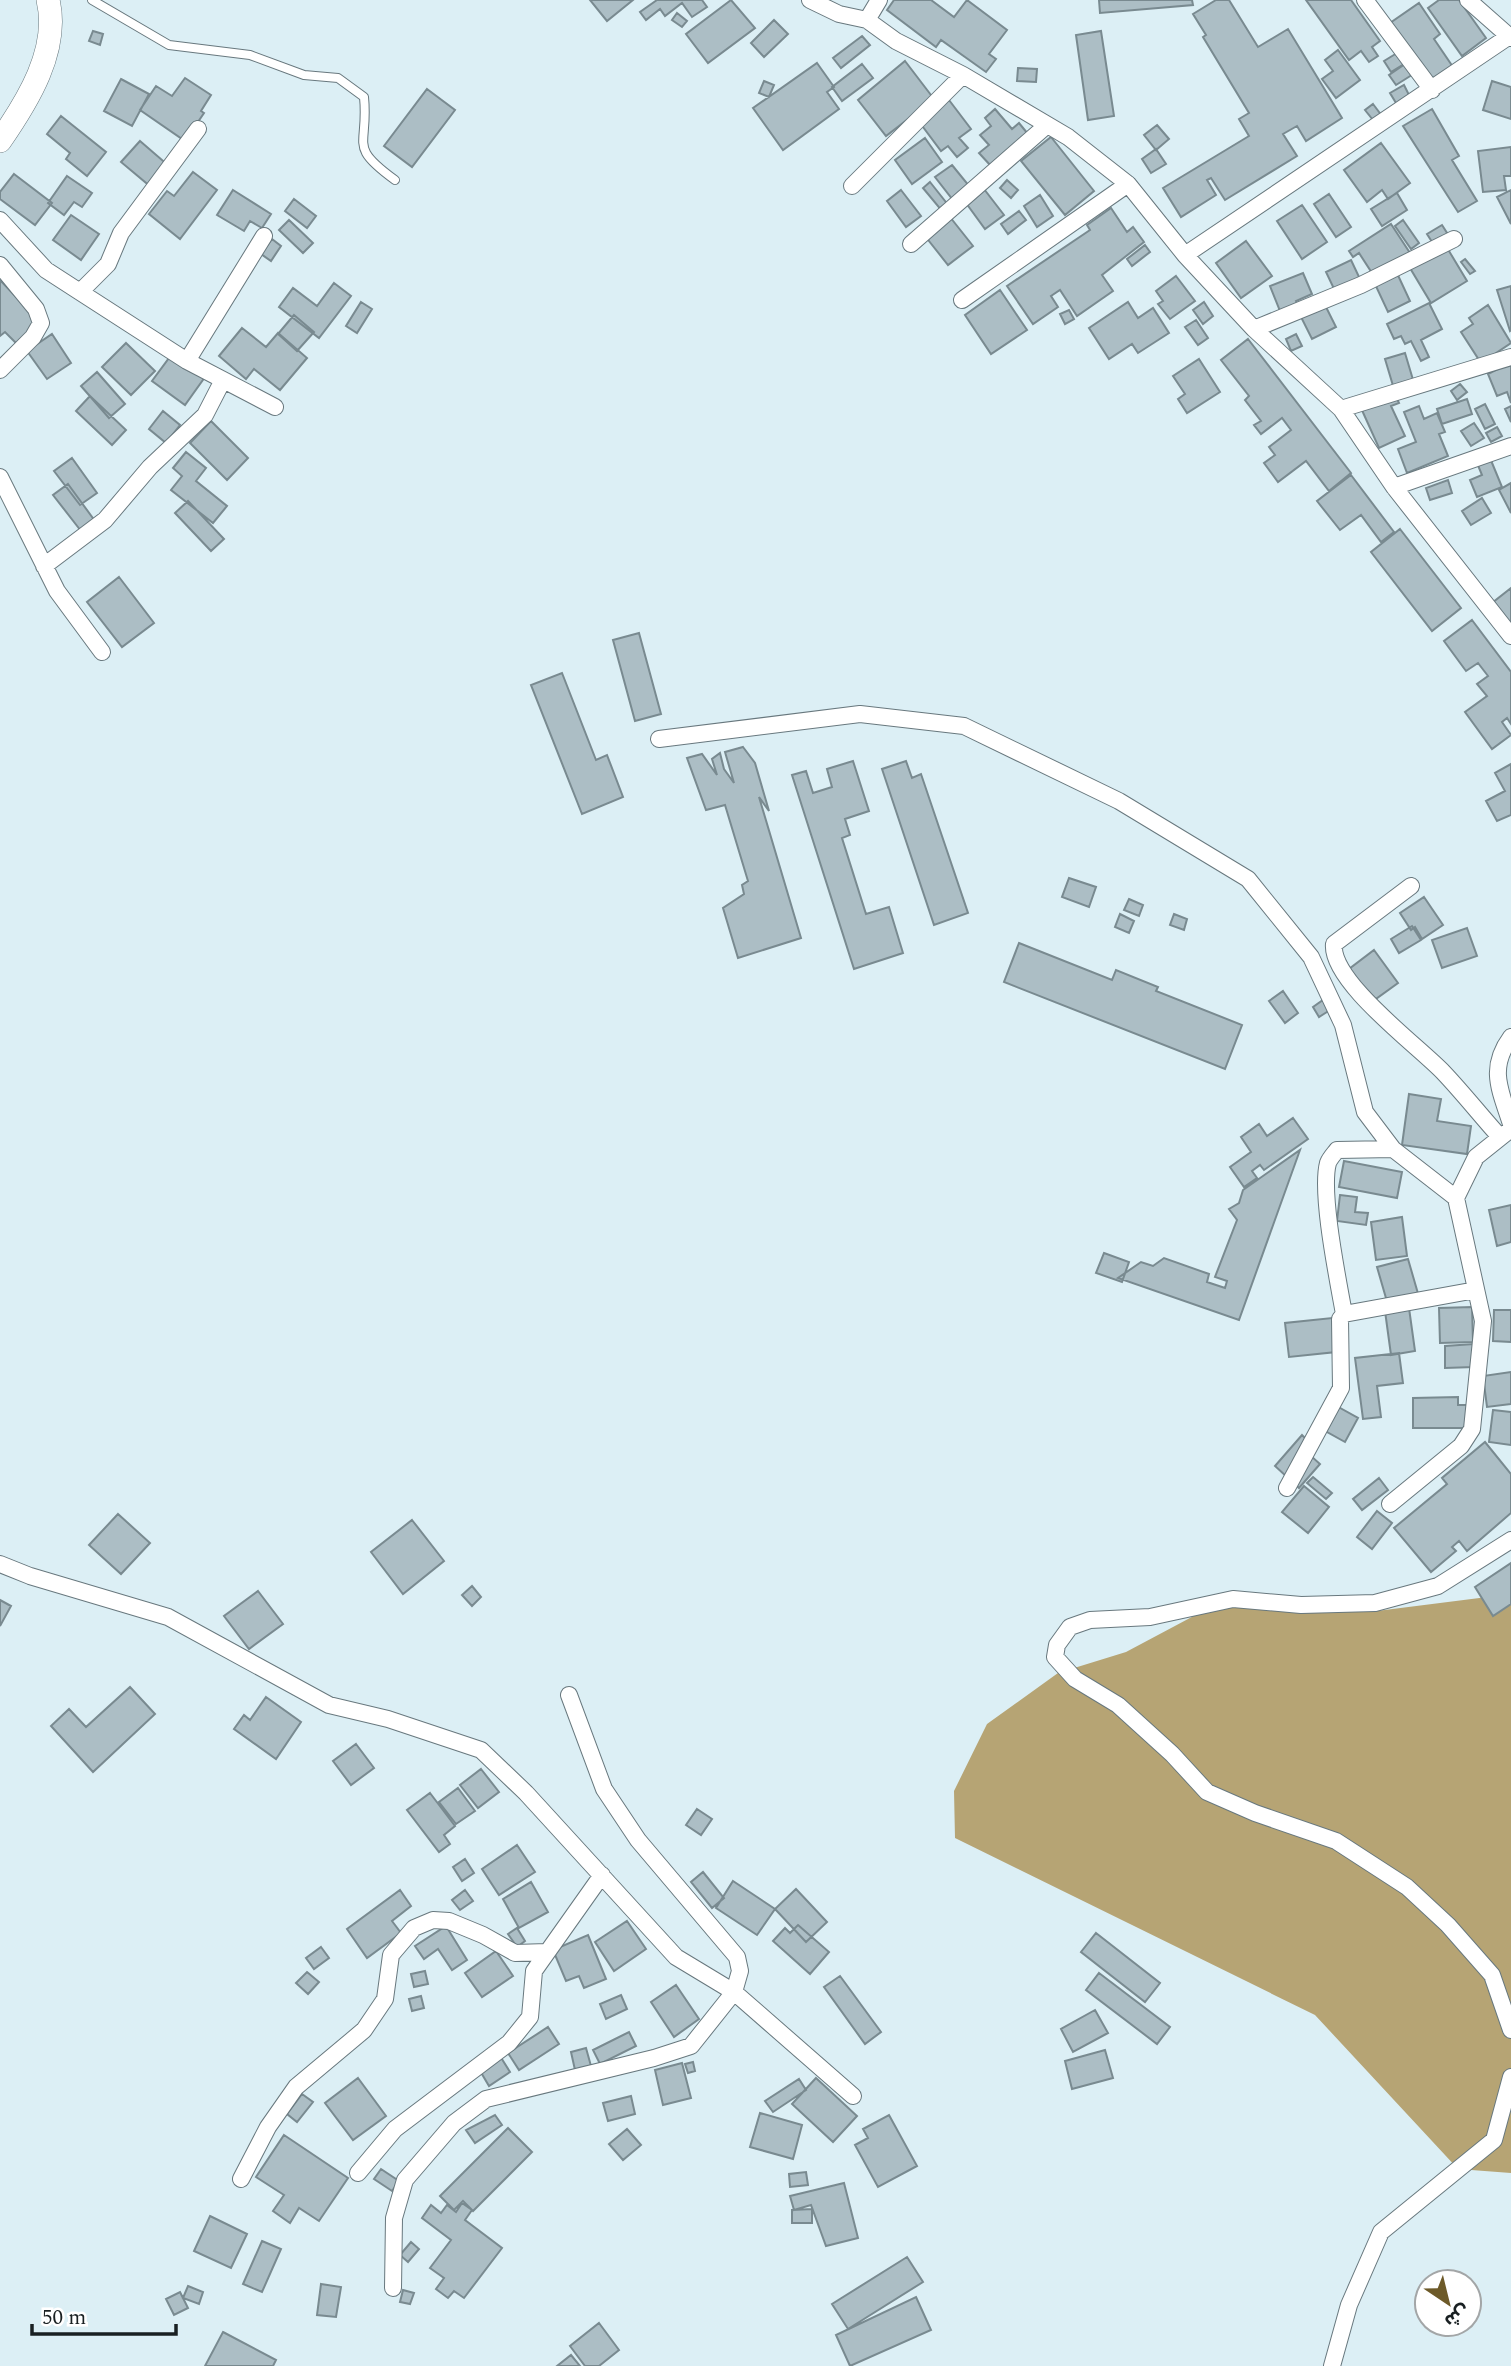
<svg xmlns="http://www.w3.org/2000/svg" width="1511" height="2366" font-family="Spectral,'Noto Sans Arabic',serif">
<style>
.forest{fill:#b6a474}
.building{fill:#acbec5;stroke:#798a90;stroke-width:2}
.lines{fill:none;stroke-linecap:round;stroke-linejoin:round}
.lane-casing{stroke:#68787e;stroke-width:10}
.street-casing{stroke:#68787e;stroke-width:18}
.secondary-casing{stroke:#68787e;stroke-width:24}
.lane{stroke:#fff;stroke-width:8}
.street{stroke:#fff;stroke-width:16}
.secondary{stroke:#fff;stroke-width:23}
</style>
<rect width="100%" height="100%" fill="#dceff5"/>
<path class="forest" d="M1511,1594V2173L1458,2169L1315,2015L955,1838L954,1791L987,1724L1058,1673L1126,1652L1220,1602L1252,1601L1369,1612Z"/>
<path class="building" d="M590,0H633L607,21Z
M657,0H702L707,7L692,17L682,3L665,16L660,9L646,20L640,12Z
M731,0L755,28L708,63L686,34Z
M894,0H931L954,17L967,0L1007,30L989,54L996,59L986,72L941,40L936,47L887,10Z
M1099,0H1192L1193,5L1100,13Z
M1216,0H1229L1258,47L1288,29L1342,118L1306,141L1297,126L1283,134L1297,156L1225,200L1211,178L1207,180L1216,195L1181,217L1163,188L1249,136L1239,119L1249,113L1203,37L1206,35L1193,14Z
M1306,0H1351L1380,41L1372,47L1378,56L1369,62L1361,51L1349,60Z
M1439,0H1459L1486,38L1462,56L1428,8Z
M1419,3L1440,34L1434,39L1453,67L1431,82L1390,23Z
M677,13L687,21L682,27L672,20Z
M774,20L788,34L764,57L751,43Z
M93,31L103,34L100,45L89,41Z
M1101,31L1114,116L1088,120L1076,35Z
M862,36L870,45L841,68L833,58Z
M1338,50L1360,80L1336,98L1322,79L1333,71L1325,60Z
M1397,53L1404,64L1391,72L1384,61Z
M905,61L934,99L886,136L858,100Z
M1408,62L1415,73L1396,85L1389,75Z
M817,63L834,87L827,92L839,109L783,150L753,108Z
M862,64L873,78L842,101L832,87Z
M1018,68L1037,69L1036,82L1017,81Z
M185,78L211,95L201,111L204,113L185,141L140,110L156,86L172,96Z
M121,79L149,94L132,126L104,111Z
M764,81L774,85L769,97L759,93Z
M1492,81L1511,87V119L1483,110Z
M1404,85L1412,101L1399,108L1390,93Z
M427,89L455,110L412,167L384,146Z
M949,100L971,129L959,138L968,148L957,157L948,146L941,151L920,123Z
M1373,104L1385,120L1377,125L1365,110Z
M995,109L1012,129L1019,123L1028,134L991,166L979,153L989,145L980,135L991,126L985,118Z
M1432,109L1459,156L1452,160L1477,201L1458,212L1403,126Z
M61,116L106,152L87,176L66,159L70,153L47,134Z
M1157,125L1169,139L1156,150L1144,135Z
M1051,137L1094,191L1065,215L1021,161Z
M925,138L942,162L912,184L895,160Z
M140,141L169,166L151,187L121,162Z
M1381,143L1410,183L1388,199L1382,190L1367,202L1344,170Z
M1511,147V176H1504L1506,190L1483,192L1478,151Z
M1156,149L1166,164L1151,173L1142,159Z
M952,165L970,187L953,200L935,177Z
M193,172L217,190L180,239L149,214L167,191L174,196Z
M14,174L52,203L35,225L0,199V192Z
M67,176L92,193L82,207L74,202L64,215L48,203Z
M1007,180L1018,190L1011,198L1000,188Z
M930,182L949,206L942,211L923,188Z
M984,189L1004,215L985,229L966,203Z
M233,190L271,214L262,228L250,221L244,231L217,215Z
M901,190L921,216L906,227L887,201Z
M1511,190V224L1497,197Z
M1397,193L1407,210L1382,226L1371,209Z
M1329,194L1351,227L1336,237L1314,204Z
M1040,195L1053,216L1037,227L1024,206Z
M294,199L316,216L307,228L285,211Z
M1302,205L1327,242L1302,259L1277,221Z
M1111,208L1127,232L1133,227L1144,242L1102,275L1113,291L1077,316L1060,290L1051,296L1058,307L1033,324L1007,286L1090,230L1087,225Z
M1019,211L1026,220L1008,234L1001,224Z
M71,215L99,234L81,260L53,240Z
M950,217L973,246L948,265L925,236Z
M289,220L313,243L303,253L279,230Z
M1403,220L1419,243L1411,249L1395,226Z
M1391,224L1410,253L1374,276L1359,253L1353,257L1349,251Z
M1442,225L1449,236L1434,245L1427,234Z
M272,239L281,246L271,261L261,254Z
M1246,241L1272,276L1241,298L1216,263Z
M1145,245L1150,252L1132,266L1127,259Z
M1446,246L1467,281L1431,303L1410,268Z
M1465,259L1475,271L1470,274L1461,262Z
M1351,260L1360,279L1335,291L1326,272Z
M1396,271L1410,301L1388,312L1374,282Z
M1303,273L1312,294L1296,301L1299,309L1282,316L1270,286Z
M1176,276L1195,301L1170,319L1158,304L1163,301L1156,291Z
M0,280L40,322L18,345L5,332L0,336Z
M334,283L351,296L319,338L279,307L293,288L317,306Z
M1511,286V330L1510,331L1497,290Z
M1000,290L1027,330L991,354L965,315Z
M361,302L372,309L357,333L346,326Z
M1128,302L1138,318L1153,308L1169,333L1138,353L1132,344L1109,359L1089,328Z
M1204,302L1213,316L1203,324L1193,310Z
M1324,303L1336,327L1312,339L1300,315Z
M1429,303L1442,329L1421,340L1429,357L1421,361L1411,341L1405,344L1401,336L1394,339L1387,324Z
M1488,305L1511,343L1481,363L1461,332L1473,324L1469,318Z
M1069,310L1074,319L1065,324L1060,314Z
M294,315L314,332L297,351L278,334Z
M1196,320L1208,338L1198,345L1185,327Z
M242,328L266,347L278,333L307,358L280,390L254,369L246,379L219,356Z
M52,334L71,363L47,379L27,351Z
M1296,334L1302,346L1291,351L1286,339Z
M1248,339L1351,473L1329,491L1306,461L1278,482L1264,463L1275,455L1269,447L1291,430L1282,418L1261,434L1254,425L1261,421L1245,400L1249,396L1221,360Z
M126,343L155,371L131,395L102,367Z
M1405,353L1414,383L1394,389L1385,359Z
M172,354L205,377L185,405L152,381Z
M1199,359L1220,392L1187,413L1178,399L1185,394L1173,376Z
M1511,362V403L1507,392L1497,396L1488,374Z
M97,372L125,404L109,418L81,386Z
M1460,384L1467,392L1457,400L1451,391Z
M90,396L126,430L112,445L76,411Z
M1396,397L1399,403L1391,406L1405,436L1379,448L1361,408Z
M1467,399L1472,414L1442,424L1437,409Z
M1485,404L1495,424L1485,429L1475,409Z
M1419,406L1424,419L1437,413L1445,432L1439,434L1448,456L1407,473L1398,449L1416,442L1404,412Z
M1511,406V422L1505,409Z
M163,411L180,425L166,443L149,429Z
M211,421L248,458L227,480L190,443Z
M1474,423L1484,438L1471,446L1461,431Z
M1497,427L1502,436L1491,442L1486,433Z
M186,452L206,468L196,481L227,506L213,523L171,490L182,476L173,468Z
M72,458L97,493L80,505L54,471Z
M1490,458L1502,487L1477,497L1470,480L1482,475L1477,463Z
M1351,475L1394,532L1381,542L1361,515L1340,530L1317,501Z
M1448,480L1452,493L1430,500L1426,488Z
M1511,483V513L1499,490Z
M68,484L95,521L81,531L53,495Z
M1482,498L1491,513L1471,525L1462,511Z
M188,501L224,539L211,551L175,513Z
M1400,529L1461,608L1432,631L1371,552Z
M119,577L154,623L122,647L87,602Z
M1511,588V627L1492,603Z
M1472,620L1511,672V724L1507,718L1502,722L1511,735L1492,749L1465,712L1487,696L1477,684L1488,676L1478,663L1466,671L1444,641Z
M639,633L661,714L635,721L613,640Z
M562,673L596,760L607,755L623,797L582,814L531,685Z
M743,747L755,763L769,811L759,797L801,938L738,958L723,908L744,894L742,885L748,881L725,805L706,810L687,758L702,754L717,775L712,759L720,753L724,769L734,783L725,752Z
M853,761L869,811L845,819L850,835L842,838L866,914L889,907L903,953L854,969L792,775L806,771L813,793L832,787L827,769Z
M906,761L912,778L921,774L968,913L934,925L882,769Z
M1511,764V815L1497,821L1486,801L1505,791L1495,773Z
M1069,878L1096,887L1089,907L1062,897Z
M1424,897L1443,925L1422,939L1415,927L1411,930L1400,913Z
M1129,899L1143,905L1139,916L1124,910Z
M1120,914L1134,921L1129,933L1115,927Z
M1174,914L1187,919L1184,930L1170,925Z
M1412,926L1421,940L1399,953L1391,939Z
M1467,928L1477,956L1442,968L1432,940Z
M1019,943L1112,980L1116,970L1158,987L1156,991L1242,1025L1225,1069L1004,982Z
M1374,950L1398,983L1373,1001L1349,969Z
M1283,991L1298,1013L1285,1023L1269,1001Z
M1323,1000L1330,1010L1319,1017L1313,1007Z
M1409,1094L1441,1099L1437,1121L1471,1126L1467,1154L1402,1145Z
M1293,1118L1308,1139L1264,1170L1260,1165L1252,1171L1257,1178L1244,1187L1230,1167L1251,1152L1241,1137L1259,1124L1267,1136Z
M1300,1150L1239,1320L1118,1278L1141,1262L1153,1266L1164,1258L1209,1274L1207,1282L1225,1288L1227,1281L1215,1277L1237,1220L1229,1209L1239,1203L1243,1190Z
M1344,1161L1402,1172L1397,1198L1339,1187Z
M1340,1195L1357,1197L1355,1212L1368,1213L1366,1225L1337,1221Z
M1511,1205V1242L1497,1246L1489,1210Z
M1402,1217L1407,1256L1376,1260L1371,1222Z
M1104,1253L1129,1262L1122,1282L1096,1273Z
M1408,1259L1419,1297L1388,1305L1377,1267Z
M1472,1307L1473,1342L1440,1343L1439,1308Z
M1409,1308L1415,1351L1391,1355L1385,1311Z
M1494,1310H1511V1342L1493,1341Z
M1332,1318L1336,1352L1289,1357L1285,1323Z
M1474,1344V1367L1445,1368V1346Z
M1399,1353L1403,1383L1377,1386L1381,1417L1363,1419L1355,1358Z
M1511,1372V1404L1487,1407L1483,1376Z
M1458,1397V1405H1472V1428H1413V1398Z
M1333,1404L1358,1418L1345,1442L1320,1428Z
M1493,1410L1511,1412V1445L1489,1442Z
M1302,1435L1308,1441L1302,1448L1320,1464L1299,1488L1275,1466Z
M1485,1442L1511,1474V1513L1467,1551L1459,1541L1452,1547L1456,1551L1431,1572L1394,1528L1447,1484L1442,1478Z
M1313,1477L1332,1493L1326,1499L1307,1483Z
M1379,1478L1388,1490L1362,1510L1353,1499Z
M1304,1486L1329,1507L1308,1533L1282,1512Z
M1377,1511L1392,1523L1372,1549L1357,1537Z
M118,1514L150,1543L121,1574L89,1545Z
M412,1520L444,1561L403,1594L371,1552Z
M1511,1563V1604L1493,1616L1475,1587Z
M472,1586L481,1597L472,1606L462,1595Z
M258,1591L283,1624L249,1649L224,1616Z
M0,1600L11,1606L0,1626Z
M130,1687L155,1714L93,1772L51,1726L69,1709L86,1727Z
M266,1697L301,1722L276,1759L234,1729L244,1715L250,1720Z
M356,1744L374,1768L351,1785L333,1761Z
M481,1769L499,1792L478,1808L460,1785Z
M458,1788L475,1811L456,1824L439,1802Z
M430,1793L455,1826L444,1835L450,1844L439,1852L407,1810Z
M697,1809L712,1819L701,1835L686,1825Z
M517,1845L535,1872L499,1895L482,1869Z
M465,1859L474,1873L462,1881L453,1867Z
M703,1872L724,1898L712,1908L691,1882Z
M733,1881L775,1909L757,1935L716,1908Z
M531,1882L548,1912L519,1928L503,1899Z
M796,1889L827,1922L806,1942L775,1909Z
M400,1890L411,1906L392,1921L401,1933L367,1958L347,1929Z
M465,1890L473,1901L460,1910L452,1900Z
M627,1921L646,1949L614,1971L595,1942Z
M798,1925L829,1952L810,1974L773,1941L785,1928L790,1933Z
M446,1926L467,1960L452,1970L438,1949L424,1959L415,1946Z
M517,1928L525,1941L517,1947L508,1934Z
M1096,1933L1160,1983L1145,2002L1081,1952Z
M588,1935L606,1979L584,1988L579,1976L566,1981L553,1950Z
M321,1947L329,1958L314,1969L306,1958Z
M496,1951L513,1976L482,1997L465,1973Z
M425,1971L428,1984L414,1987L411,1974Z
M307,1972L319,1982L308,1994L296,1983Z
M1099,1973L1170,2027L1157,2044L1086,1990Z
M840,1976L881,2032L865,2044L824,1987Z
M676,1985L699,2019L674,2037L651,2002Z
M621,1995L627,2009L606,2019L600,2004Z
M421,1996L424,2008L412,2011L409,1999Z
M1095,2010L1108,2033L1073,2052L1061,2029Z
M548,2027L559,2044L519,2070L508,2053Z
M629,2032L636,2046L600,2064L593,2050Z
M586,2048L591,2066L575,2070L571,2052Z
M1105,2050L1113,2078L1072,2089L1065,2061Z
M500,2056L510,2072L489,2086L479,2069Z
M693,2062L695,2071L688,2073L685,2064Z
M682,2063L691,2098L663,2105L655,2070Z
M358,2078L386,2116L353,2140L325,2103Z
M816,2078L857,2116L833,2142L792,2104Z
M799,2079L806,2090L773,2112L765,2101Z
M302,2094L313,2102L297,2122L287,2114Z
M631,2096L635,2114L608,2121L603,2103Z
M760,2113L802,2125L793,2159L750,2147Z
M495,2115L502,2125L475,2143L466,2130Z
M889,2115L917,2166L878,2187L855,2145L868,2138L863,2129Z
M508,2128L532,2152L473,2211L463,2201L454,2210L440,2196Z
M627,2129L641,2145L623,2160L609,2144Z
M284,2135L348,2178L319,2221L299,2208L290,2223L273,2211L284,2195L256,2177Z
M381,2169L399,2181L392,2191L374,2179Z
M806,2172L808,2185L790,2187L789,2174Z
M844,2183L858,2238L826,2246L811,2205L794,2210L790,2196Z
M462,2203L472,2210L465,2220L502,2248L464,2298L454,2291L448,2298L436,2289L444,2278L430,2268L451,2240L422,2218L431,2205L441,2213L447,2205L456,2212Z
M812,2209V2223H792V2210Z
M210,2216L247,2234L231,2268L194,2251Z
M262,2241L281,2249L262,2292L243,2284Z
M411,2242L419,2249L408,2262L400,2255Z
M907,2257L923,2282L848,2329L832,2304Z
M321,2284L341,2287L336,2317L317,2315Z
M188,2286L203,2292L199,2304L183,2298Z
M403,2290L414,2293L410,2304L400,2302Z
M180,2292L188,2308L174,2315L166,2299Z
M916,2297L931,2330L850,2366L836,2335Z
M599,2323L619,2350L599,2366H585L570,2346Z
M223,2332L276,2360L273,2366H205Z
M571,2355L580,2366H557Z"/>
<g class="lines">
<g class="lane-casing">
<path id="lane" d="M92,0L169,45L250,55L304,75L338,78L364,97C369,147 347,145 395,180"/>
</g>
<g class="street-casing">
<path id="street" d="M810,0L839,14L867,20L896,41L963,75L1068,137L1128,184L1185,255L1254,329L1341,409L1394,487L1511,636
M1365,0L1432,90
M1468,0L1511,38
M867,20L879,0
M852,186L963,75
M0,220L46,270L80,292L108,264L121,233L198,129
M911,244L1046,126
M1185,255L1508,37
M0,265L36,309L41,323L33,337L0,370
M80,292L187,361L275,407
M962,300L1128,184
M1254,329L1361,285L1454,239
M187,361L264,236
M1341,409L1511,357
M0,477L57,591L102,652
M1394,487L1511,446
M44,566L105,520L150,467L205,415L223,380
M659,739L860,714L964,726L1119,801L1248,879L1311,957L1343,1025L1365,1112L1393,1149L1456,1198
M1411,886L1334,944C1330,981 1417,1045 1443,1072C1463,1093 1481,1116 1500,1137
M1511,1037C1488,1068 1500,1090 1511,1124
M1344,1314C1338,1280 1320,1193 1328,1163C1330,1158 1334,1154 1337,1150L1393,1149
M1287,1488L1341,1388L1340,1319L1344,1314L1476,1290
M1390,1504L1461,1446L1472,1429L1483,1321L1456,1198L1476,1157L1511,1129
M1511,1540L1438,1586L1375,1603L1301,1605L1233,1599L1150,1617L1090,1620L1070,1627L1057,1645L1055,1657L1075,1679L1118,1705L1172,1754L1207,1792L1255,1813L1336,1841L1407,1887L1448,1925L1492,1975L1511,2030
M0,1564L30,1576L168,1617L329,1705L388,1719L481,1750L526,1793L676,1957L734,1992L853,2096
M358,2173L395,2129L509,2043L530,2017L534,1971L602,1875
M241,2179L268,2127L296,2087L364,2030L385,1999L391,1955L414,1928L433,1920L449,1921L483,1935L515,1953L547,1952
M393,2288L394,2218L405,2180L454,2123L486,2099L654,2058L691,2046L734,1992L740,1971L737,1957L638,1840L604,1789L569,1695
M1332,2366L1349,2305L1381,2232L1494,2140L1511,2077"/>
</g>
<g class="secondary-casing">
<path id="secondary" d="M0,141C27,102 60,50 48,0"/>
</g>
<use href="#lane" class="lane"/>
<use href="#street" class="street"/>
<use href="#secondary" class="secondary"/>
</g>
<g transform="translate(1448 2303) rotate(145)"><circle r="33" fill="#ffffff" stroke="#a3a6a7" stroke-width="2"/>
<path d="M0-5L12 26L0 18L-12 26Z" fill="#6d5a29"/>
<text y="-10" font-size="19" font-weight="bold" text-anchor="middle" fill="#192022">ش</text>
</g>
<path d="M32 2324v10h144v-10" fill="none" stroke="#192022" stroke-width="3.5"/>
<text x="42" y="2324" font-size="21" fill="#192022" stroke="#ffffff" stroke-width="5" paint-order="stroke">50 m</text>
</svg>
